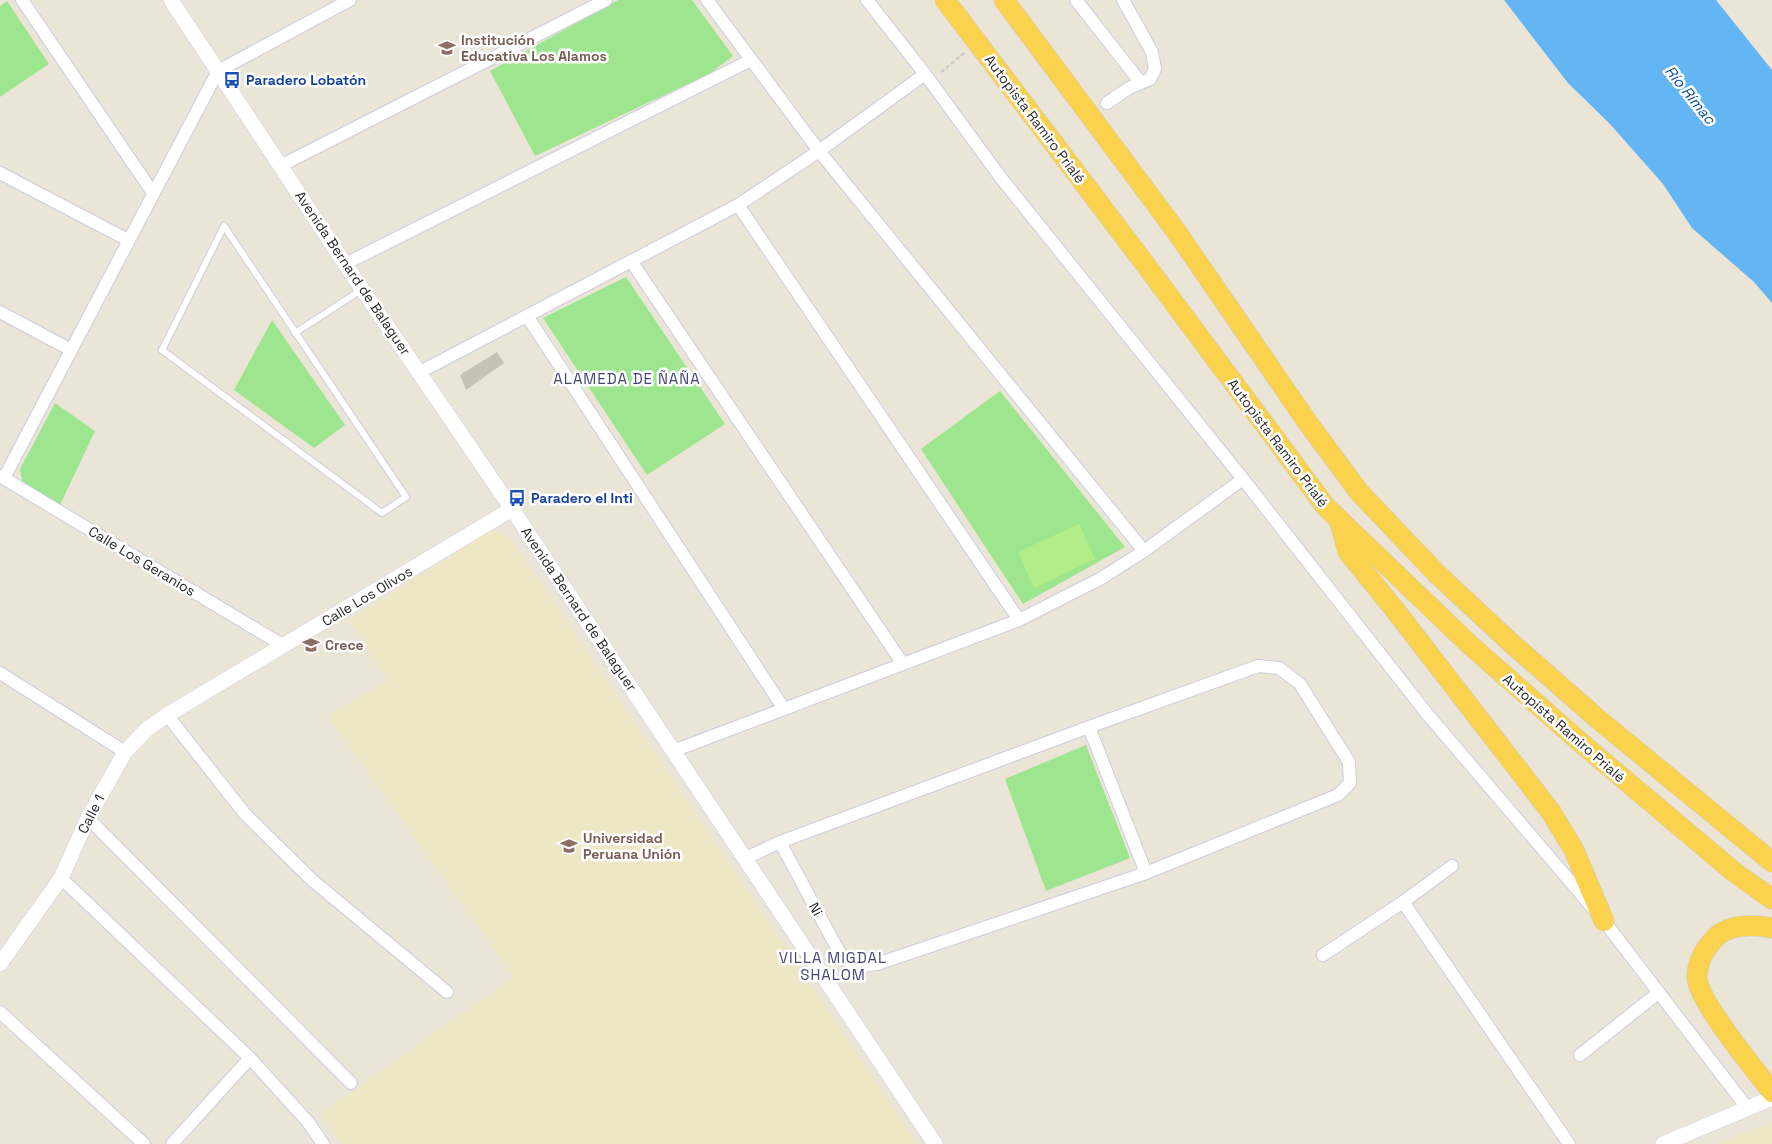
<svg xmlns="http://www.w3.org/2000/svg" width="1772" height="1144" font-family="'Space Grotesk',sans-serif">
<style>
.education{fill:#eee7c5}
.green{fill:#9ee590}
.pitch{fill:#b3ed8a}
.water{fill:#63b5f4}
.building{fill:#c5c2b7}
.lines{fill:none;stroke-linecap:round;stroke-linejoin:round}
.service-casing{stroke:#cccde1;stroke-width:8}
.minor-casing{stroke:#cccde1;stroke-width:14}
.tertiary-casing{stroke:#cccde1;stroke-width:16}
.trunk-casing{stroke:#cbcbcb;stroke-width:21}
.path{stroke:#cbcbcb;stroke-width:2.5;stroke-dasharray:4 2.5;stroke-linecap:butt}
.service{stroke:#fff;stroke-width:6}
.minor{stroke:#fff;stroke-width:12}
.tertiary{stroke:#fff;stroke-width:15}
.trunk{stroke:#fbd24e;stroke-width:20}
.labels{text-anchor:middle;stroke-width:5;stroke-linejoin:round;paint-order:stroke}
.education-label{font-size:14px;font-weight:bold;fill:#785e54;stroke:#fff;text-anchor:start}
.transit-label{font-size:14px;font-weight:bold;fill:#164399;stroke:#fff;text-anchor:start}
.street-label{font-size:14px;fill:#272727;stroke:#fff}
.water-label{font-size:15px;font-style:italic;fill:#074f9b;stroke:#fff}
.neighbourhood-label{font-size:15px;letter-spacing:1px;fill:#464679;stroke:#fff}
</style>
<rect width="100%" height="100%" fill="#ebe5d7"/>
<path class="education" d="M493,529L509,537L918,1144H342L321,1113L514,977L328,716L388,681L349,620Z
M1772,1122V1144H1717Z"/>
<path class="green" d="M618,0H692L733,56L709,74L535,156L490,71Z
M7,1L49,64L0,97V6Z
M626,277L725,424L647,475L543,318Z
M272,320L345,425L314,448L234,390Z
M1000,391L1125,547L1023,604L921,449Z
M55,403L95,431L60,505L22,481L20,469Z
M1086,745L1130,858L1046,891L1005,779Z"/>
<path class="pitch" d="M1079,524L1095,559L1034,588L1018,552Z"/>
<path class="water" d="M1504,0H1716L1772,70V303L1754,282L1692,228L1663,184L1610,124L1568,83Z"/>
<path class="building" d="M497,352L504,363L466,390L460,375Z"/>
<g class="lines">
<g class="service-casing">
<path id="service" d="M224,226L406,497L382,513L162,350Z
M295,333L361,290"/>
</g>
<g class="minor-casing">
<path id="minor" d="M22,0L153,193
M707,0L819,151L1144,551
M867,0L925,74L1001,178L1243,479L1428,715L1604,921L1748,1109
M1076,0L1141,83
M1107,103L1129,88L1150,79L1155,69L1152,52L1123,0
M282,165L606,0
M0,173L128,240
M738,205L1019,620
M631,261L903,664
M345,264L751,60
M0,312L71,350
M527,316L784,709
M420,372L738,205L819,151L925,74
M0,476L284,646
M4,478L218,71L350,0
M0,673L125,752
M167,715L245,814L312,880L447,992
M1089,727L1146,873
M673,751L1019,620L1100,579L1144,551L1243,479
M88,818L351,1083
M746,858L780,842L1089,727L1258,666L1279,668L1300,684L1349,762L1350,783L1338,795L1146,873L877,964L860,966L843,959L780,842
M61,878L250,1058L308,1122L323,1144
M1403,902L1569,1144
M1323,955L1403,902L1452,866
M0,1012L144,1144
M1580,1055L1658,993
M172,1144L250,1058"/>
</g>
<g class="tertiary-casing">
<path id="tertiary" d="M171,0L345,264L512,509L935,1144
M0,964L61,878L88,818L125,752L147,729L167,715L512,509
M1663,1144L1772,1098"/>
</g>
<g class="trunk-casing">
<path id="trunk" d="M945,0L1142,260L1326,507L1469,644L1580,742L1734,872L1772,899
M1004,0L1176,231L1308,423L1359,492L1437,574L1510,642L1599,720L1772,862
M1339,519L1348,552L1395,610L1551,812L1574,850L1604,921
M1772,928C1754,924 1727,924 1714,939C1704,950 1697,962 1697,977C1697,1000 1756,1071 1772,1092"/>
</g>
<path class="path" d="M941,72L964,53"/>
<use href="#service" class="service"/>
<use href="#minor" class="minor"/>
<use href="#tertiary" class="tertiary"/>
<use href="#trunk" class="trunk"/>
</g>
<defs>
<g id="school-bare" transform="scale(1.35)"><path d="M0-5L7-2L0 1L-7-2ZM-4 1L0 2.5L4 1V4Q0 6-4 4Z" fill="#8d6e63" stroke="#fff" stroke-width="2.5" paint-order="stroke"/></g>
<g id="bus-bare" transform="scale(1.35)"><path d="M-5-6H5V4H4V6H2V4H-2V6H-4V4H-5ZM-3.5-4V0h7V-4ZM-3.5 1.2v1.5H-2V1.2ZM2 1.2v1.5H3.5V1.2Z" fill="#1a4fb4" stroke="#fff" stroke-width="2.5" paint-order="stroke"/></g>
<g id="university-bare" transform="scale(1.35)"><path d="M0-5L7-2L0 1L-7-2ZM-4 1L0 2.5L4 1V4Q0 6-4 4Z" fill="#8d6e63" stroke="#fff" stroke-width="2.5" paint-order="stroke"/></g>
</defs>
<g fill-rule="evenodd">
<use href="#school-bare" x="447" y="48"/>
<use href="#bus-bare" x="232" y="80"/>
<use href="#bus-bare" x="517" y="498"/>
<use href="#school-bare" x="311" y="645"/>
<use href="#university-bare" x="569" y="846"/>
</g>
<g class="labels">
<g class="education-label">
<text x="461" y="45">Institución<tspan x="461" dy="16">Educativa Los Alamos</tspan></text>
<text x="325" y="650">Crece</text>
<text x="583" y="843">Universidad<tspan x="583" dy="16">Peruana Unión</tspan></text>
</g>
<g class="transit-label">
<text x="246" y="85">Paradero Lobatón</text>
<text x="531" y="503">Paradero el Inti</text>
</g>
<g class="street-label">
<text transform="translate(1035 119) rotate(53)" y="5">Autopista Ramiro Prialé</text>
<text transform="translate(353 273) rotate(56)" y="5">Avenida Bernard de Balaguer</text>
<text transform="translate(1278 443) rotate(53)" y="5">Autopista Ramiro Prialé</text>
<text transform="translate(142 561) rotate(31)" y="5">Calle Los Geranios</text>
<text transform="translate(367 596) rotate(-31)" y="5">Calle Los Olivos</text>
<text transform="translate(579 609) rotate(56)" y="5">Avenida Bernard de Balaguer</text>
<text transform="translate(1564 728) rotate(41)" y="5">Autopista Ramiro Prialé</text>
<text transform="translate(91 814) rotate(-63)" y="5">Calle 1</text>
<text transform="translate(816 909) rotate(62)" y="5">Ni</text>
</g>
<g class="water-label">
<text transform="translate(1690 95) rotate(51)" y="5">Río Rímac</text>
</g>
<g class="neighbourhood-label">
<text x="627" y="384">ALAMEDA DE ÑAÑA</text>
<text x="833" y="963">VILLA MIGDAL<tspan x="833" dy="17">SHALOM</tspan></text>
</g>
</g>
</svg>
